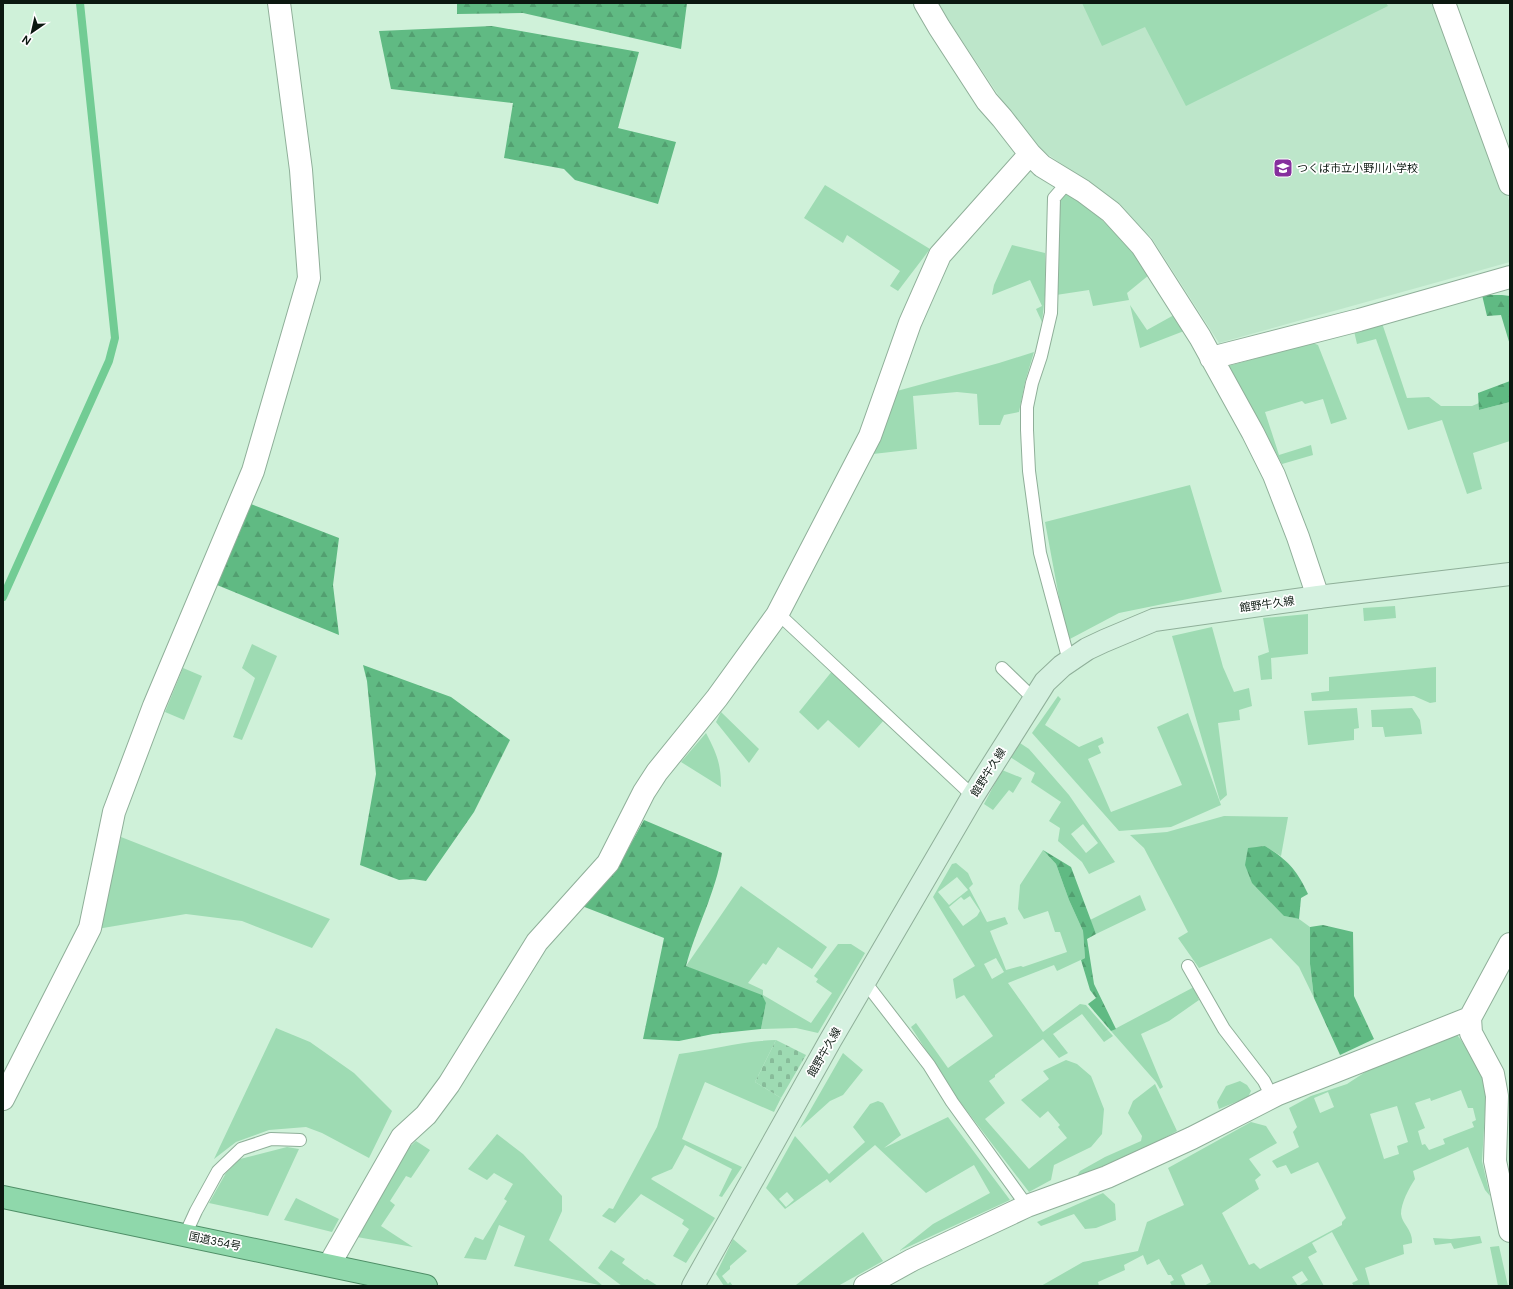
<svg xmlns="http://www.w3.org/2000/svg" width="1513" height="1289" font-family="'DM Sans','Noto Sans JP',sans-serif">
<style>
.built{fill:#bde6ca}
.green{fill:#9edbb3;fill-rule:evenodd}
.forest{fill:url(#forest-firs)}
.cemetery{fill:url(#cemetery-stones)}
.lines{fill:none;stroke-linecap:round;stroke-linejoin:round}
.stream{stroke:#72cc94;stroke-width:8}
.service-casing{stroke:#8faf99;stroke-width:14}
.minor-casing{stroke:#8faf99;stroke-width:24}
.secondary-casing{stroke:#8faf99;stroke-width:24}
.trunk-casing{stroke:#4f8f67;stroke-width:24}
.service{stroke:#fff;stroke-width:12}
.minor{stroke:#fff;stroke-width:22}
.secondary{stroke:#d5f1e0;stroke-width:22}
.trunk{stroke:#8fd8ab;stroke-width:22}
.labels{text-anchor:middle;stroke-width:3.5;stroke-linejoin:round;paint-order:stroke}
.poi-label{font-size:11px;fill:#0b1810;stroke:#fff;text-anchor:start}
.street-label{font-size:11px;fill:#0b1810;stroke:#fff}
</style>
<defs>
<pattern id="forest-firs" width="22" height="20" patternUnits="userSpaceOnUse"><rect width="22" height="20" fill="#60ba83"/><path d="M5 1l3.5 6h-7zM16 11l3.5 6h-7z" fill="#529f70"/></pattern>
<pattern id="cemetery-stones" width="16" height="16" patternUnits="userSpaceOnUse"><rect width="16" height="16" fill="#9edbb3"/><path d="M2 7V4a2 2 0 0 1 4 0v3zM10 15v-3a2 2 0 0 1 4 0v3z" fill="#87bb99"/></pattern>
</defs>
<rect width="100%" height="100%" fill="#cff1d9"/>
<path class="built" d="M937,3H1438L1510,203V262L1219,343L1151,237L1095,187L1040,149L1007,108Z"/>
<path class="green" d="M1082,3H1386L1388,6L1186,106L1145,27L1102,46Z
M825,185L930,249L898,291L890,286L900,271L847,235L843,243L804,218Z
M1068,191L1101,219L1128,245L1149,275L1127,293L1129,300L1093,306L1089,290L1056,295C1059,263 1057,232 1059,201Z
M1012,245L1045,253L1046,286L1042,322L1036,309L1042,306L1030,280L992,295L994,285Z
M1130,305L1147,330L1174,315L1184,331L1140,348Z
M1382,323L1407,398L1429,397L1441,406H1472L1479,403V410L1510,402V441L1473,453L1482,489L1467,494L1442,420L1408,430L1376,339L1357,344L1354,331Z
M1313,343L1318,345L1347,419L1331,424L1323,399L1305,404L1302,401L1265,412L1279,455L1311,445L1313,455L1282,464L1228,366Z
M1034,352L1025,382L1019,412L1004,415L1000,425H979L977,394L957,392L913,396L917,449L873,454L897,391L999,363Z
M1190,485L1222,592L1119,613L1068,640L1061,608L1045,522Z
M1395,606L1396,618L1364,621L1363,608Z
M1308,614V654L1271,658L1272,679L1261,680L1258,656L1269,652L1263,618Z
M1212,627L1223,667L1234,692L1249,688L1252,706L1239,710L1240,720L1218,723L1227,795L1220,801L1172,636Z
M252,644L277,656L242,740L233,737L255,678L242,668Z
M1436,667V702L1430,703L1414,696L1312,701L1311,693L1329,691V677Z
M183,668L202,676L184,720L165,712Z
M833,670L884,720L859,748L828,720L818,730L799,712Z
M1058,696L1061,699L1045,725L1079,747L1102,737L1104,743L1098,746L1101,753L1088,759L1111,812L1182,785L1157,727L1188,713L1221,805L1171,827L1119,831L1032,733Z
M1357,708L1359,728L1354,729V740L1308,745L1304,711Z
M1412,708L1420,720L1422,734L1385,737L1383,727H1372L1371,710Z
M721,712L759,749L749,763L716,722Z
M706,733C717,754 721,764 721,787L681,762Z
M1020,743L1029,749L1069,795L1115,862L1089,874L1082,862L1058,841L1060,828L1049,821L1061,802L1031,782L1035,773L1010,757ZM1083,824L1098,843L1086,853L1071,834Z
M1002,770L1022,778L1013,793L1009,790L993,810L984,804Z
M1224,816L1288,817L1281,856L1265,846L1284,916L1299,919L1310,927V964L1314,998L1299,967L1271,938L1199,968L1178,938L1188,932L1144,848L1130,835L1167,832Z
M121,837L330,919L312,948L242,921L186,914L97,929Z
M1043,850L1056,864L1069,900L1083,931L1085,958L1057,971L1054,965L1008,983L1043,1032L1080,1004L1086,1005L1113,1036L1104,1042L1082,1014L1053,1034L1068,1053L1059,1058L1043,1039L995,1075V1077L989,1081L1005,1103L985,1119L1029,1169L1067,1138L1058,1127L1060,1125L1048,1111L1040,1118L1021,1100L1049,1079L1043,1071L1066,1060L1077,1064L1091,1076L1104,1109L1102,1134L1091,1147L1054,1165L1051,1180L1029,1192L957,1098L911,1027L916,1023L948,1068L993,1036L964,995L956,999L953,979L975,966L933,897L952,864L956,863L968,873L973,884L969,888L987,922L1005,917L1008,924L990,931C995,945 1001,956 1006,970L1021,966L1023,967L1067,952L1060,932H1055L1048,911L1024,919L1018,909L1020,885ZM957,877L968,890L949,905L938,892ZM970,896L980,911L977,916L963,926L949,907L961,897L964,900ZM996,958L1004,972L992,979L984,964Z
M741,886L827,947L812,969L778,947L766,965L763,963L748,983L763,990V995L811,1023L832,993L816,982L818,979L814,976L838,944H851L865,953L818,1033L796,1028L761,1029L766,1003L686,966Z
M1140,895L1146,910L1096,934L1090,920Z
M1194,987L1199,1000L1169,1021L1141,1034L1163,1087L1160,1089L1156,1082L1111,1031Z
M276,1028L310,1042L354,1073L392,1111L369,1158L322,1133L306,1127L269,1130L236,1142L214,1159Z
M1455,1032L1480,1066L1485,1086V1111L1482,1161L1490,1196L1485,1190L1468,1147L1413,1171L1415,1179C1409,1188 1401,1203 1401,1214C1402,1224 1413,1230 1412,1243L1403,1245L1404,1254L1365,1268L1370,1286H1354L1352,1283L1358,1280L1332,1232L1312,1243L1317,1252L1308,1257L1324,1286H1298L1308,1280L1302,1271L1292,1277L1298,1286H1204L1211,1282L1202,1264L1181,1275L1186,1286H1172L1170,1282L1174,1280L1171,1275H1168L1159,1259L1147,1265L1143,1255L1124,1265L1125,1270L1098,1282L1099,1286H1041L1083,1262L1138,1251L1147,1222L1184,1205L1168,1168L1251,1122L1266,1126L1277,1143L1249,1159L1261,1175L1255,1180L1259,1189L1222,1213L1249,1265L1254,1263L1260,1269L1342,1225V1222L1346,1218L1318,1162L1291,1174L1286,1165L1277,1168L1272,1161L1299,1147L1293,1132L1297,1127L1289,1108L1311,1096L1347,1084L1373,1067ZM1461,1090L1468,1108H1473L1476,1120L1472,1122L1474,1127L1443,1139L1445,1144L1429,1150L1425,1144L1422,1145L1418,1131L1425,1128L1415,1103L1430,1098L1431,1101ZM1328,1092L1334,1107L1320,1113L1314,1098ZM1397,1106L1408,1142L1397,1146L1399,1154L1384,1159L1370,1114Z
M776,1040L755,1082L781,1098L774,1112L705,1082L682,1139L742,1167L722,1197L719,1196L732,1169L685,1145L672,1169L653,1177L651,1179L715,1218L686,1263L673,1256L689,1229L682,1224L684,1220L641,1194L615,1223L602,1216L609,1208L613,1209L657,1127L679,1054C711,1050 743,1041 776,1040Z
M843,1053L863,1070L843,1095L830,1101L800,1128Z
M1240,1081L1247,1085L1251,1091L1248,1097L1219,1109L1217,1102L1226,1086Z
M1155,1084L1177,1131L1150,1146L1075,1179L1080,1171L1105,1157L1141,1141L1142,1136L1128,1113L1133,1101Z
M878,1101L883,1103L901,1135L884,1148L948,1117L1010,1200L899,1251L933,1224L990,1193L974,1165L926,1193L875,1145L830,1183L827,1179L785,1209L766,1188L795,1136L829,1174L865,1142L853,1127L870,1104ZM787,1192L794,1200L786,1207L779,1199Z
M497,1134L523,1154L562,1196V1211L549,1240L603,1286L514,1266L525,1236L499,1225L486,1260L464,1258L475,1237L483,1240L507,1201L504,1199L513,1184L494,1173L487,1180L468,1169Z
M416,1141L430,1150L411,1178L406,1176L390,1201L395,1205L381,1226L413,1247L357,1237L401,1155Z
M287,1147L299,1149L268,1216L209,1203L226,1173L240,1159Z
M1103,1193L1115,1204L1116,1220L1096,1228L1085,1229L1074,1214L1041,1226L1037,1222Z
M296,1198L339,1219L332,1232L284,1220Z
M863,1232L883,1261L838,1286L796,1285Z
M1480,1236L1482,1243L1454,1249L1451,1243L1435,1245L1433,1238L1451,1239Z
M733,1239L747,1251L730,1266V1269L722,1276L728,1284L730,1282L733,1286H724L716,1274Z
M1499,1246L1508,1286H1498L1490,1247Z
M611,1250L625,1259L622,1263L645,1280L647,1279L658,1286H622L598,1268Z"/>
<path class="forest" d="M457,3H687L681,49L523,13L457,14Z
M492,26L639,52L618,128L676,142L658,204L575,180L564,169L504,158L513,103L391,89L379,31Z
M1482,295H1502L1510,296V345L1501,315L1487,316Z
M1510,381V402L1479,410L1478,393Z
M251,504L339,538L333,585L339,635L217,585Z
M363,665L451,697L510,740L474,812L426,881L413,879L399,880L360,865L376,774L367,681Z
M644,820L722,853C716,892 696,928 686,966L762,995L766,1003L761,1029L713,1034L679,1041L643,1039L664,938L582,906L618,867Z
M1265,846C1288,860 1297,870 1308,894L1301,898L1299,919L1284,916L1252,883L1245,865L1248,848Z
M1043,850L1071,867L1096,934L1087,939L1094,984L1116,1029L1111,1031L1088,1004L1096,998L1090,990L1081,960L1085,958L1083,931L1069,900L1056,864Z
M1323,925L1353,932L1354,996L1374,1039L1340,1055L1314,998L1310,964V927Z"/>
<path class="cemetery" d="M776,1040L806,1055L781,1098L755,1082Z"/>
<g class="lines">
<path class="stream" d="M3,597L109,361L115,338L80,3"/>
<g class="service-casing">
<path id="service" d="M1068,182L1054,198L1051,313L1041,356L1032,383L1027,407V430L1029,471L1040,553L1069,661
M777,615L785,620L973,796
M1002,668L1034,699
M1188,966L1224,1029L1264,1081L1272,1097
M865,982L929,1065L952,1102L1027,1206
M185,1235L196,1211L218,1171L241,1149L271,1139L300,1140"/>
</g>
<g class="minor-casing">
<path id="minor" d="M925,3L939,27L987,101L1002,118L1030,154L1042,166L1083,191L1111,212L1142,246L1200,337L1253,433L1274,475L1298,537L1318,597
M1444,3L1510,184
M1211,358L1359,320L1510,277
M1510,944L1470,1018L1471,1033L1493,1074L1497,1096L1495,1161L1510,1231
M3,1099L90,928L114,812L154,706L253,471L309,278L301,170L279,3
M329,1265L402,1137L426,1115L449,1084L537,942L608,863L644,792L657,772L717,698L777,615L870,436L910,323L940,255L1030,154
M865,1286L912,1260L1027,1206L1107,1177L1192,1138L1278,1094L1470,1018"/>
</g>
<g class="secondary-casing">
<path id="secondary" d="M693,1286L830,1041L973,796L1045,682L1062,666L1087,649L1104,641L1154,620L1318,597L1510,574"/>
</g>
<g class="trunk-casing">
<path id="trunk" d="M3,1197L426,1286"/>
</g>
<use href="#service" class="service"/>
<use href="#minor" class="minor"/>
<use href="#secondary" class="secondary"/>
<use href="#trunk" class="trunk"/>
</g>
<defs>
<g id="school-square" transform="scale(1)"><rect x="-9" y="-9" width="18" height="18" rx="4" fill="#852f9d" stroke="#fff"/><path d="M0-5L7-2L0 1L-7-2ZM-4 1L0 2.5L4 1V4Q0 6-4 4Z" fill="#fff"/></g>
</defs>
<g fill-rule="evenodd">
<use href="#school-square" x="1283" y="168"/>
</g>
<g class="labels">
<g class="poi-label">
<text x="1297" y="172">つくば市立小野川小学校</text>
</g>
<g class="street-label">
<text transform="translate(1267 604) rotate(-8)" y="4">館野牛久線</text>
<text transform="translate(988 772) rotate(-58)" y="4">館野牛久線</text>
<text transform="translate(824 1052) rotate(-60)" y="4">館野牛久線</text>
<text transform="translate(215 1241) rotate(12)" y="4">国道354号</text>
</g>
</g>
<rect width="1513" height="1289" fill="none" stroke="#0b1810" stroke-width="8"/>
<g transform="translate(32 32) rotate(214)" stroke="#ffffff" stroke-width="3" paint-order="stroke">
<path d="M0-3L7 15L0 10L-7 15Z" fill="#0b1810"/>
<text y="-6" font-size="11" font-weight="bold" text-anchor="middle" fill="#0b1810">N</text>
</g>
</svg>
